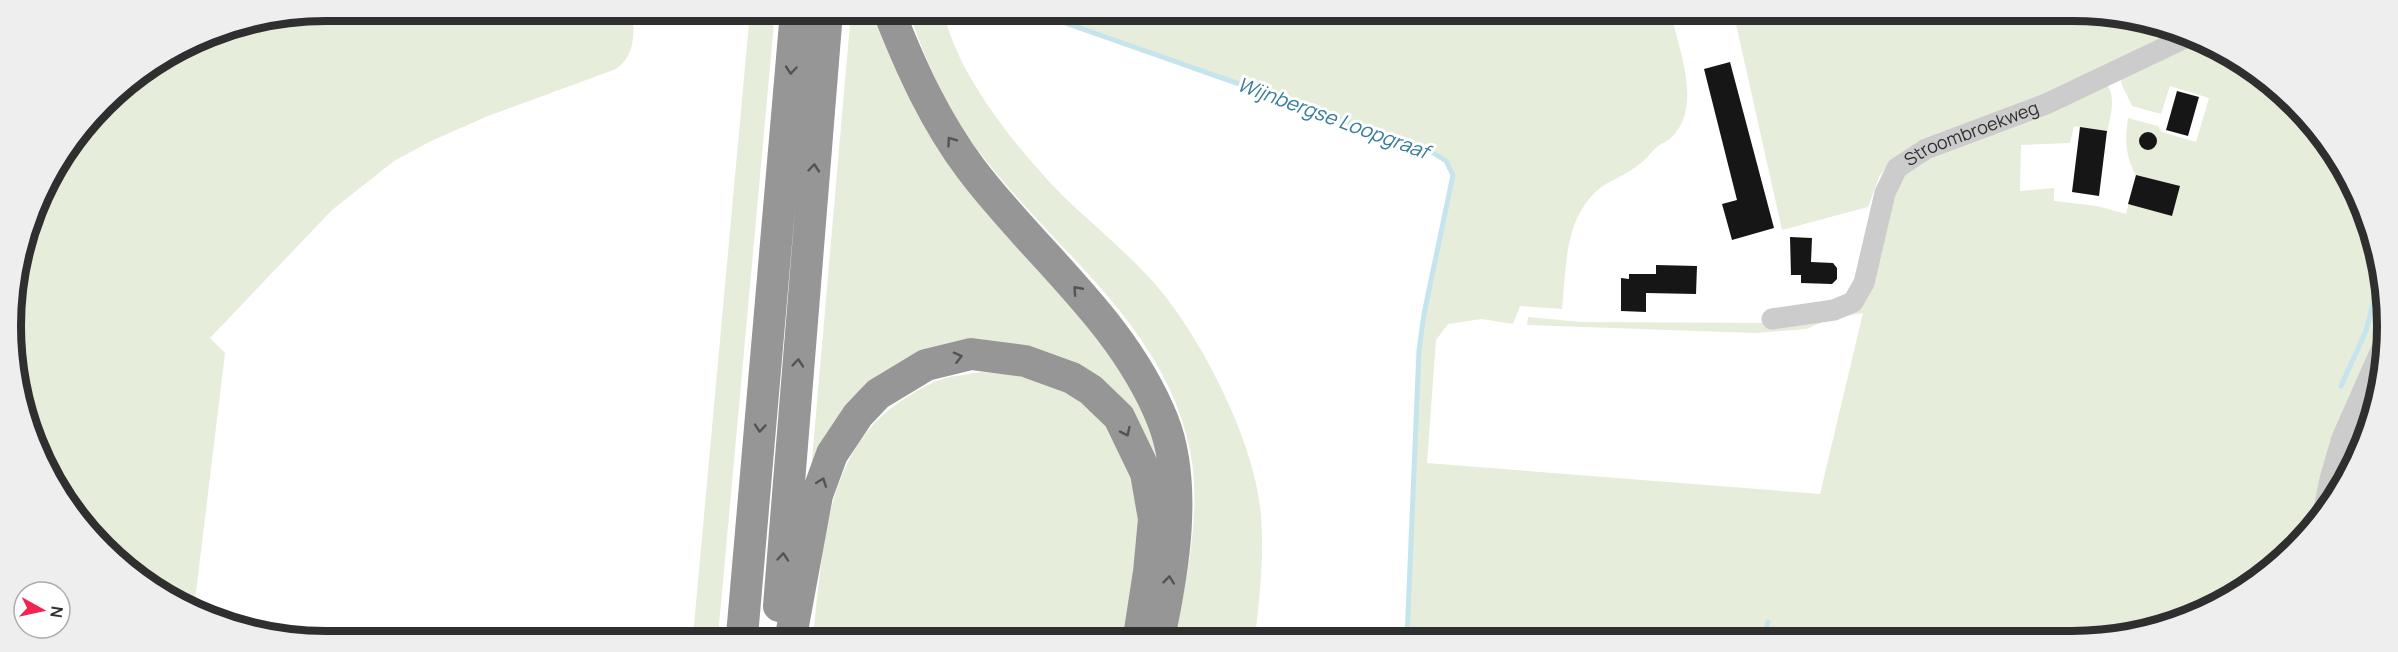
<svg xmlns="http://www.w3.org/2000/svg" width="2398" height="652" font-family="Manrope,sans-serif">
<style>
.green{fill:#e7eddb}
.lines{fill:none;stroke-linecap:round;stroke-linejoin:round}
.stream{stroke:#c6e4ee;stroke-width:5}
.building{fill:#161616}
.minor{stroke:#ccc;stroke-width:21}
.highway{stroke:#969696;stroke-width:32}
.oneway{stroke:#535353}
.labels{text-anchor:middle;stroke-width:6;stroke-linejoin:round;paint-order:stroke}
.street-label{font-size:18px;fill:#2f2f2f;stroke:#fff}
.water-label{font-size:20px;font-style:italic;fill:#367e97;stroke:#fff}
.rim{fill:none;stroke:#2f2f2f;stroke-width:8}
</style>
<rect width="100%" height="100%" fill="#fff"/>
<path class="green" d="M326,11L632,12C635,33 635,56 616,69L488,116L431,141L394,161L332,210L210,338L225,353L194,609L168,599L76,518L21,408L11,305L43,186L118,89L206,34Z
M750,12H775L718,636H693Z
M851,12H884L896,49L1142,392L1168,488L1150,445L1128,414L1090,380L925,359L809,494Z
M909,12L942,13C950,33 957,55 969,75C994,119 1028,160 1063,196C1093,225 1127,252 1155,284C1202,338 1256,444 1261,515C1264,557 1260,597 1255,637H1175C1186,580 1200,521 1192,462C1172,330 1056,253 980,153C947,111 926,62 909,12Z
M1037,13H1191L1200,19L1205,13L1675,15L1672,18C1680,53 1702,107 1672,137C1668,141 1662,143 1657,147C1650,153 1645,161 1637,166C1616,182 1604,179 1586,203C1564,233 1566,273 1562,309L1520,306L1513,324L1482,319L1448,324L1436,340L1427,463L1820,494L1863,313L1833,318L1806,329L1755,333L1527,325L1528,317L1582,322L1792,323L1847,306L1901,169L2100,86H2108C2116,99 2110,117 2107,132L2074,126L2070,143L2021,145L2020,191L2054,188V201L2097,206L2126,214L2136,176C2125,154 2125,142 2128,118L2158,126L2162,132L2196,142L2209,98L2170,86L2161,114L2132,106L2121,83V77L2191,40L2247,63L2334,150L2381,264V319L2379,330L2320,483L2312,524L2280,563L2193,617L2113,639L1407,638L1419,350L1424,314L1453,175L1446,161L1430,151Z
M1734,15L2133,17L2178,35L1889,165L1880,175L1868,207L1782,230Z
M981,372C1009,374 1035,377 1061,390C1103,411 1140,463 1142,510C1143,553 1131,595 1123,637L813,636C823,552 824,449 904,399C918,390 933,381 949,377C960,375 971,374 981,372Z
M2381,372V384L2359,432L2344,486L2335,497L2349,444Z
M236,625L312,636L265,635Z"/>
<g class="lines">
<path class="stream" d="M1037,13L1430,151L1446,161L1453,175L1424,314L1419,350L1407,638
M180,50L287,18
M2341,386L2366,331L2374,299L2379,257
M1764,638L1768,622"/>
</g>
<path class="building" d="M1730,62L1774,228L1732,240L1722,204L1737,200L1704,69Z
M2177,91L2199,97L2188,136L2166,130Z
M2080,127L2107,131L2099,196L2072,192Z
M2139 141a9 9 0 1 1 18 0a9 9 0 1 1-18 0Z
M2136,175L2180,186L2172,216L2128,204Z
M1790,237L1812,238L1811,262L1833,263L1837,268V279L1832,284L1801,283V275H1791Z
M1656,265L1697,266L1696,294L1646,293V312L1621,311V278L1629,279V274H1656Z"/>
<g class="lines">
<g class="minor">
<path id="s1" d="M1772,319L1834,310L1853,302L1864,283L1885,193L1897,168L1926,149L2046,104L2185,38"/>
<path d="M2324,509L2330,479L2342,438L2381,350"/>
</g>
<path class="highway" d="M889,12C911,68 935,121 971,169C1035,254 1123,320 1163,421C1188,485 1173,572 1159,637
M779,606L827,12
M742,636L796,12
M791,636L817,495L832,454L858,415L878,394L926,365L971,354L1025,361L1072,378L1091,390L1119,417L1146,473L1154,519L1149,572L1139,637"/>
</g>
<defs><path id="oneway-chevron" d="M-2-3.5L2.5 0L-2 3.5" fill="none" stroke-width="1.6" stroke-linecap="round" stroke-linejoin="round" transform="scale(1.5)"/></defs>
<g class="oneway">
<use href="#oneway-chevron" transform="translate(791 70) rotate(95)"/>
<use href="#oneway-chevron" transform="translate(951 141) rotate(-125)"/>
<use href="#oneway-chevron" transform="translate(814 168) rotate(-85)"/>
<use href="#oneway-chevron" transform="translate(1077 290) rotate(-132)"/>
<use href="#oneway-chevron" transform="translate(958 357) rotate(-14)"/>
<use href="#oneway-chevron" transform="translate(798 363) rotate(-85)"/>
<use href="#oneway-chevron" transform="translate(760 428) rotate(95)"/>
<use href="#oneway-chevron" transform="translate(1126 432) rotate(64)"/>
<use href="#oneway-chevron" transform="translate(822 482) rotate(-70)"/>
<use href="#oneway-chevron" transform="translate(783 557) rotate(-85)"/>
<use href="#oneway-chevron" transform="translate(1169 580) rotate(-84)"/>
</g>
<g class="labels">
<g class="street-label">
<text dy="6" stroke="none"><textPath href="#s1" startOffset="308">Stroombroekweg</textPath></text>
</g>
<g class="water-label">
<text transform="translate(1333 118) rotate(20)" y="7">Wijnbergse Loopgraaf</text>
</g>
</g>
<path d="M0 0H2398V652H0ZM326 21H2072A305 305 0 0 1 2377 326V326A305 305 0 0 1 2072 631H326A305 305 0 0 1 21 326V326A305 305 0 0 1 326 21Z" fill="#eee" fill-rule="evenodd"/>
<path class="rim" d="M326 21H2072A305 305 0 0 1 2377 326V326A305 305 0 0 1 2072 631H326A305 305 0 0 1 21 326V326A305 305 0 0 1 326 21Z"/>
<g transform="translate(42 610) rotate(98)"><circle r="28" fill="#ffffff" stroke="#acacac" stroke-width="1.5"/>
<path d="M0-4.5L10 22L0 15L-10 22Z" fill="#f22450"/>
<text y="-9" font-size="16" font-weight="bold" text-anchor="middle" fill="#2f2f2f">N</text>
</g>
</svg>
